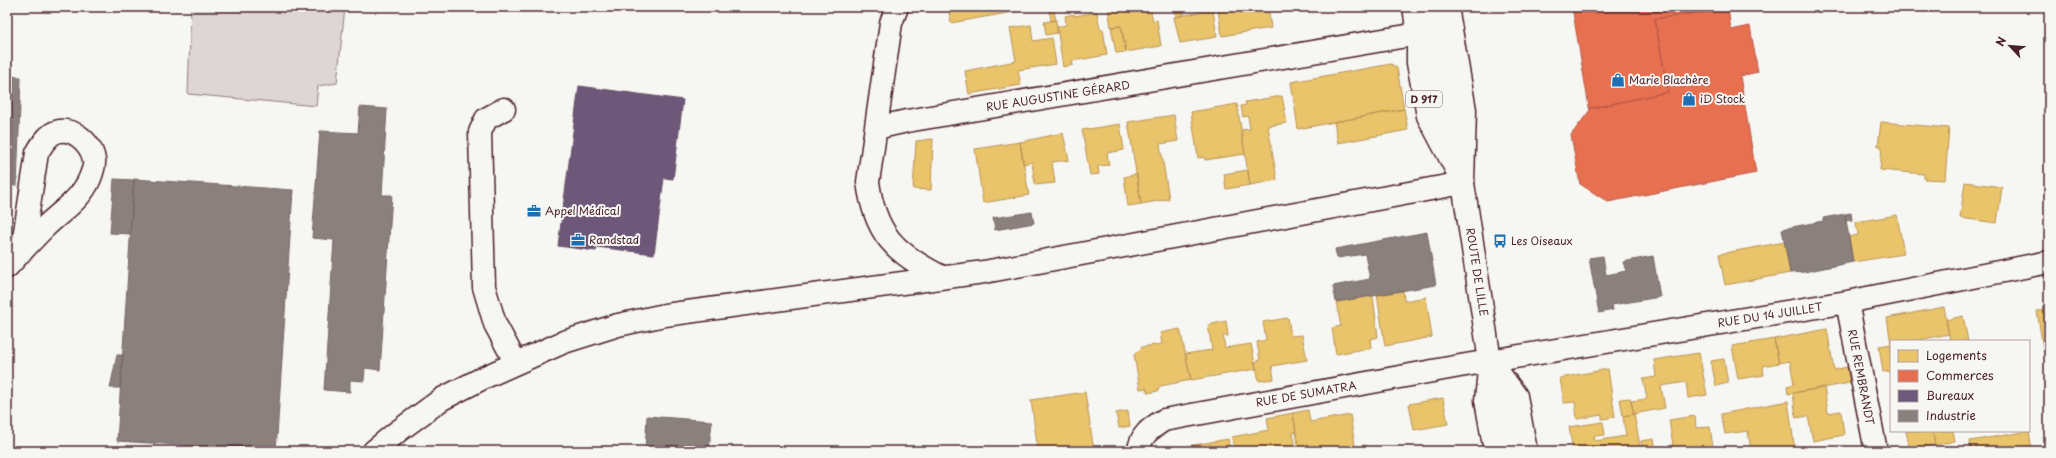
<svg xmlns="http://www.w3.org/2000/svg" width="2056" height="458" font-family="'Playpen Sans',sans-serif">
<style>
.green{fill:#ddd6d5;stroke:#947a80}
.homes{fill:#e9c46a;stroke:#b99257}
.shops{fill:#e76f51;stroke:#b85746}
.offices{fill:#6d597a;stroke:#624862}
.industry{fill:#8a817c;stroke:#776464}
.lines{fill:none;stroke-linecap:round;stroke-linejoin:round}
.minor-casing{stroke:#4a1f2b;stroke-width:25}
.major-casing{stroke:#4a1f2b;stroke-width:25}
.minor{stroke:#f6f6f2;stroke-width:22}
.major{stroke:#f6f6f2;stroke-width:22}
.labels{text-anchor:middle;stroke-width:4;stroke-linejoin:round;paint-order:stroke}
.shield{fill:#f6f6f2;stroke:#7e6067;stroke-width:1}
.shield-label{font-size:10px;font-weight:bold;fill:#4a1f2b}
.poi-label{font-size:11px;fill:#4a1f2b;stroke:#f6f6f2;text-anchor:start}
.street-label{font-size:11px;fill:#4a1f2b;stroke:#f6f6f2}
</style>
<rect width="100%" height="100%" fill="#f6f6f2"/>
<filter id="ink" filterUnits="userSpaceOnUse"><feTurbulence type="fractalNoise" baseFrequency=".025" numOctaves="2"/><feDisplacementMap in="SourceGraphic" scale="8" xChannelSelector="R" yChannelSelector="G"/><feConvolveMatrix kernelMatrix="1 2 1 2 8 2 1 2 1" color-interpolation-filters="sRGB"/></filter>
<g filter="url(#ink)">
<path class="green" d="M191,7H345L337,83L318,86L316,106L188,94Z"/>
<path class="homes" d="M948,7H1041L951,23Z
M1049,7H1053L1056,20L1051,21Z
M1114,7H1150L1153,21L1157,20L1161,46L1126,52L1121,26L1111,27L1108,8Z
M1174,7H1183L1184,15L1176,17Z
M1268,7L1271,28L1222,36L1218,10L1230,7Z
M1213,10L1217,37L1180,43L1174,17Z
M1097,12L1100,29H1103L1107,55L1072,61L1073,65L1063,67L1057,27L1066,25L1065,16L1074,14V16Z
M1056,20L1057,33L1046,35L1044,22Z
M1031,25L1033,41L1052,38L1056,64L1018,70L1021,85L969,94L965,71L1016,61L1010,28Z
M1121,26L1126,52L1116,53L1111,27Z
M1391,64L1397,68L1404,109L1298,129L1291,82Z
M1282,96L1287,123L1268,126L1277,180L1250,185L1241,130L1250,129L1248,116L1243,117L1241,106L1246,105L1245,102Z
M1237,104L1245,154L1205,160L1204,157L1198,158L1191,112Z
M1404,109L1408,130L1338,143L1334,122Z
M1174,115L1178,141L1160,144L1169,199L1141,204L1128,122Z
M1881,122L1949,128L1945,180L1924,179V174L1880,170L1882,146H1878Z
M1120,124L1124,150L1107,153L1109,165L1098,166L1099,174L1090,175L1082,130Z
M1063,133L1069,160L1052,162L1055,183L1035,185L1032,162L1023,164L1020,142Z
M933,139L931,190L913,189L916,141Z
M1020,142L1029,195L983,203L975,149Z
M1248,170L1250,185L1226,189L1224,174Z
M1137,174L1141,204L1128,206L1124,177Z
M1965,182L2002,187L1997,223L1960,218Z
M1897,215L1904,254L1853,262L1849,237L1858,235L1856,222Z
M1785,242L1790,273L1725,285L1719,254Z
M1403,291L1404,301L1426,297L1432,337L1385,346L1377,295Z
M1373,296L1378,337L1370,339L1371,348L1336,354L1332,328L1341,326L1336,302Z
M1944,307L1949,334L1914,341H1891V371L1883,372L1879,346L1891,344L1887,318Z
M2049,310V353L2044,354L2037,311Z
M1963,316L1968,341H1950L1946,320Z
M1288,318L1291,336L1302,335L1307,360L1272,366L1274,379L1259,381L1255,362L1260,360L1257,342L1266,340L1263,322Z
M1226,321L1228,336H1223L1225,348L1251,344L1256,369L1191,380L1185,354L1212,350L1208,325Z
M1180,329L1191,380L1160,386L1158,391L1148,393L1146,388L1140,389L1134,355L1142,347L1162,344L1160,333Z
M1827,329L1834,370L1847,367L1850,383L1788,394L1787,386L1794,384L1790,361L1779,363L1774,339Z
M1774,339L1779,363L1763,366L1764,375L1738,379L1732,346Z
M1699,353L1707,395L1688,398L1686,382L1661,386L1665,408L1634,414L1631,401L1647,399L1643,379L1656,377L1654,360Z
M1724,359L1728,383L1716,386L1711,361Z
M1608,369L1615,417L1602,419V415L1577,419L1575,402L1564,403L1560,378Z
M2049,384V400L2047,385Z
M1824,387L1828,413L1841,411L1844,435L1813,441L1808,416L1796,418L1793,393Z
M1085,392L1094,451H1038L1031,400Z
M1443,398L1448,424L1414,430L1409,404Z
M1630,398L1634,414L1623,416L1620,399Z
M1788,401L1795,451H1751L1748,431L1725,434L1721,414Z
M1308,410L1310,422L1350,415L1356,451H1299L1293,413Z
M1128,411L1130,426L1119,428L1116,413Z
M1293,413L1296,432L1293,433L1296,447L1280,451H1235L1232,437L1269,430L1267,418Z
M1634,414L1641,451H1573L1569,427L1603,422L1605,435L1594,436L1595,441L1626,436L1623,416Z
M1695,416L1696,428L1710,427L1713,447L1691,451H1674L1669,420Z
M1906,431H1933L1935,445L1909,449Z
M1933,431H1953L1955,441L1935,445Z
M2029,431L2032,451H1971L1970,441Z
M1228,439L1230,451H1182V447Z
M1654,439L1656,451H1643L1641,441Z
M1366,445L1367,451H1356V447Z"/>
<path class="shops" d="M1572,7H1728V8L1655,19L1668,92L1593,108L1589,107Z
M1728,8L1731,30L1750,26L1758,72L1740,76L1756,173L1608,202L1580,184L1571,135L1590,110L1589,107L1593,108L1668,92L1655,19Z"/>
<path class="offices" d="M579,86L683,100L673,179L664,178L654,254L597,247L596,251L558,246Z"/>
<path class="industry" d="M7,76L21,77L17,186L7,185Z
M360,107L387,109L382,195H392L380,370L365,368L364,381L350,380V392L324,390L334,240L312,238L320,131L358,133Z
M114,179L134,180L130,234L110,233Z
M134,179L293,190L276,451L117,441Z
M1032,212L1034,223L995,230L993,218Z
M1851,213L1852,220L1846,221L1845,214Z
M1845,214L1853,262L1804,272L1790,273L1782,229L1823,221V218Z
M1427,232L1436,285L1336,302L1333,286L1370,279L1365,254L1337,258L1335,249Z
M1603,256L1606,275L1626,271L1623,262L1653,256L1660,297L1612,305L1613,310L1599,313L1589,258Z
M117,355H123L120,388H110Z
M647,416L712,421L709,451H645Z"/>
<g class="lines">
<g class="minor-casing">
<path id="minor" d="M897,7L891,23L868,182C875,234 895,253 940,276
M504,109L486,119L480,132L484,287L495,324L516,363
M876,128L907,121L1418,34
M7,267C20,253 32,240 45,227C61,211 81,200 90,178C92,173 95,165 94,160C92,143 70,123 52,134C45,139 41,146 37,153L22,251
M1847,302L1876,451
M1492,365L1502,398L1512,451
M374,451L397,432L442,399L485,377L564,342L618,325L665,315L984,272L1463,183L1446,102L1429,7
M1139,451C1140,435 1151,428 1164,420L1460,366L1847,302L2049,262"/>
</g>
<g class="major-casing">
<path id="major" d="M1414,7L1418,34V63L1428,116L1463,182
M1447,7L1465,110L1463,183L1490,361L1486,400L1495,451
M1490,361L1516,396L1526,451"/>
</g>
<use href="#minor" class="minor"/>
<use href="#major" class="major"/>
</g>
</g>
<defs>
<g id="shop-bare" transform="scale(1.08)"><path d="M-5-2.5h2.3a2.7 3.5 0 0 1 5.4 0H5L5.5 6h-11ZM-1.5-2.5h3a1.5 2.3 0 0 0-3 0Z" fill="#1f6fb2" stroke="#f6f6f2" stroke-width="2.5" paint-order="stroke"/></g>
<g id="office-bare" transform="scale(1.08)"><path d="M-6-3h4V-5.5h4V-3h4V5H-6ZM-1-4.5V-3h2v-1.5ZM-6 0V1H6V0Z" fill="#1f6fb2" stroke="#f6f6f2" stroke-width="2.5" paint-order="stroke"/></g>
<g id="bus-bare" transform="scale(1.08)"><path d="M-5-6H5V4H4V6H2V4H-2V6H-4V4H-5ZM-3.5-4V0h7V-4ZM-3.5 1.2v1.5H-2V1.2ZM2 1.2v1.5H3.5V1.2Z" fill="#1f6fb2" stroke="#f6f6f2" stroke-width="2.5" paint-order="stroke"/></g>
</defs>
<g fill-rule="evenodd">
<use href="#shop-bare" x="1618" y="80"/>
<use href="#shop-bare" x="1689" y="99"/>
<use href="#office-bare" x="534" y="211"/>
<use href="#office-bare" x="578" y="240"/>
<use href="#bus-bare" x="1500" y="241"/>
</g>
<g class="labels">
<rect class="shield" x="1406" y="91" width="36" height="16" rx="3"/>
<g class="shield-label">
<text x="1424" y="103">D 917</text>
</g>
<g class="poi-label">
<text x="1629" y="84">Marie Blachère</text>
<text x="1700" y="103">iD Stock</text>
<text x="545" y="215">Appel Médical</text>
<text x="589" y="244">Randstad</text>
<text x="1511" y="245">Les Oiseaux</text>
</g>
<g class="street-label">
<text transform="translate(1058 96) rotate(-9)" y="4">RUE AUGUSTINE GÉRARD</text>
<text transform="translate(1477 272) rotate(81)" y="4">ROUTE DE LILLE</text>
<text transform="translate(1770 315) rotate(-9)" y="4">RUE DU 14 JUILLET</text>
<text transform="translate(1861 377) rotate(79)" y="4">RUE REMBRANDT</text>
<text transform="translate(1306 394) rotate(-10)" y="4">RUE DE SUMATRA</text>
</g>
</g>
<rect width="2056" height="458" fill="none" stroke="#f6f6f2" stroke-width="24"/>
<rect x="12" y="12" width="2032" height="434" fill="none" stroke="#4a1f2b" stroke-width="1.5" filter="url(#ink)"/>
<rect x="1890" y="340" width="140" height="92" fill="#f6f6f2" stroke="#b1a0a2"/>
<rect x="1898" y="350" width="20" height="12" fill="#e9c46a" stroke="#b1a0a2"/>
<text x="1926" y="360" font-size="12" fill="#4a1f2b">Logements</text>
<rect x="1898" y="370" width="20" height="12" fill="#e76f51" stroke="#b1a0a2"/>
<text x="1926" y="380" font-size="12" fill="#4a1f2b">Commerces</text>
<rect x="1898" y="390" width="20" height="12" fill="#6d597a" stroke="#b1a0a2"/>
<text x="1926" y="400" font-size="12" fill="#4a1f2b">Bureaux</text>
<rect x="1898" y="410" width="20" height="12" fill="#8a817c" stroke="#b1a0a2"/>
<text x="1926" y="420" font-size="12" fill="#4a1f2b">Industrie</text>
<g transform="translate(2010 46) rotate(296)" stroke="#f6f6f2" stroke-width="3" paint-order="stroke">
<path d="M0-3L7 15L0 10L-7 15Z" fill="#4a1f2b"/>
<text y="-6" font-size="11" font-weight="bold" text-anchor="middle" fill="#4a1f2b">N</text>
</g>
</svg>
